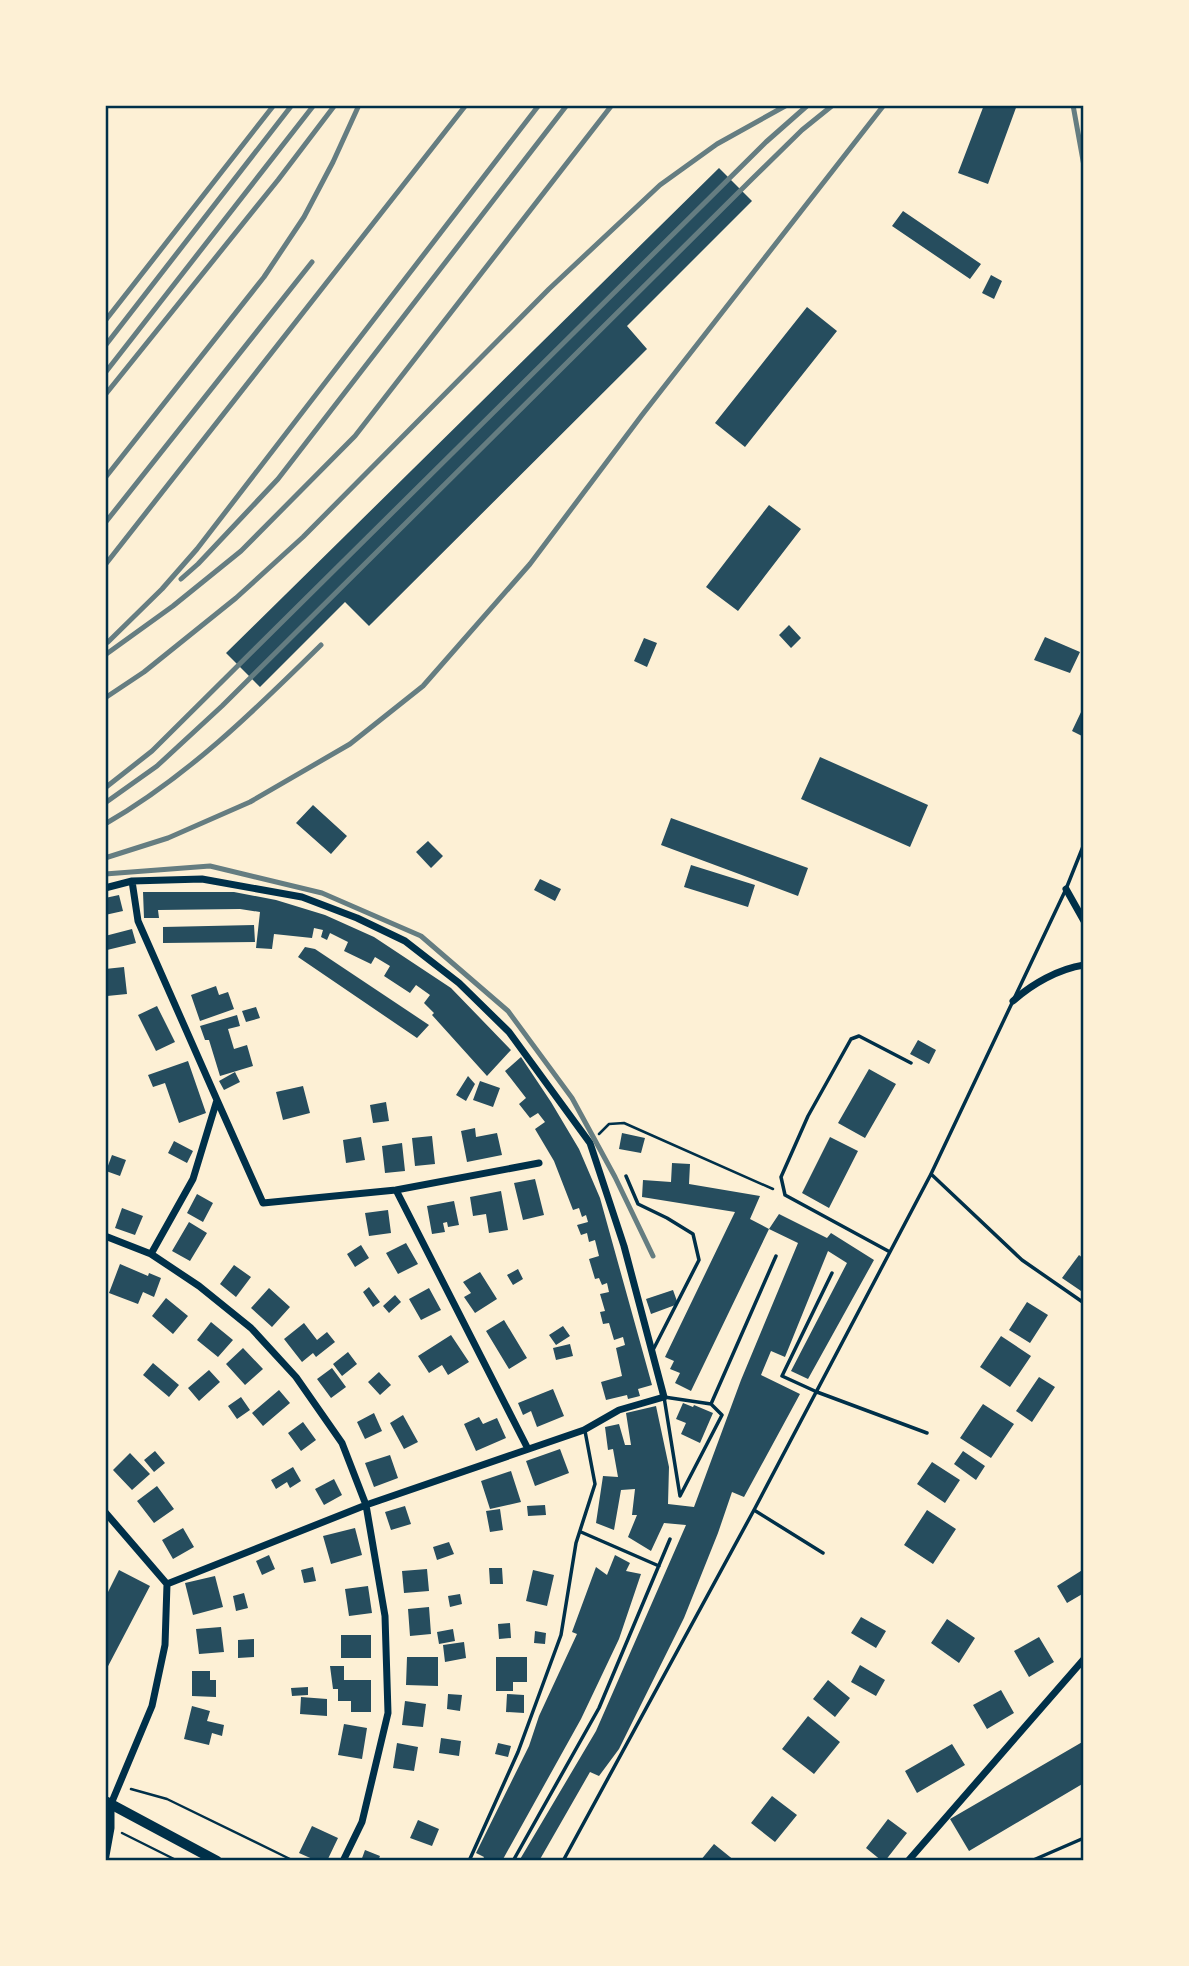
<svg xmlns="http://www.w3.org/2000/svg" width="1189" height="1966" font-family="Merriweather,serif">
<style>
.building{fill:#264d5e}
.lines{fill:none;stroke-linecap:round;stroke-linejoin:round}
.path{stroke:#003049;stroke-width:2.5}
.service{stroke:#003049;stroke-width:3.5}
.minor{stroke:#003049;stroke-width:7}
.secondary{stroke:#003049;stroke-width:10}
.rail{stroke:#657d81;stroke-width:5}
.neatline{fill:none;stroke:#003049;stroke-width:2.5}
</style>
<rect width="100%" height="100%" fill="#fdf0d5"/>
<path class="building" d="M984,105H1017L988,184L958,173Z
M719,168L752,201L627,326L647,349L369,626L345,602L260,687L226,653Z
M903,211L981,264L970,279L892,226Z
M991,275L1002,281L994,299L982,293Z
M807,307L837,331L745,447L715,423Z
M769,505L801,529L738,611L706,587Z
M789,625L801,638L791,648L779,635Z
M1045,637L1080,652L1070,673L1034,660Z
M644,638L657,643L647,667L634,661Z
M1082,710L1084,711V737L1072,731Z
M820,757L928,805L910,847L801,799Z
M313,805L347,836L331,854L296,823Z
M671,818L808,868L798,896L661,845Z
M428,841L443,856L431,868L416,852Z
M691,865L755,885L748,907L684,887Z
M540,879L561,889L555,901L534,890Z
M143,892H234L276,900L325,915L374,937L451,988L511,1050L487,1076L432,1015L434,1013L424,1003L430,995L416,985L410,993L384,976L390,966L375,957L371,964L344,951L348,942L330,933L327,940L321,937L323,930L314,928L312,938L274,934L272,949L256,948L260,912L240,909L158,910L159,918H144Z
M119,895L123,911L105,915V898Z
M254,925L255,942L163,943V927Z
M132,929L136,943L107,950L105,936Z
M305,947L315,949L429,1025L417,1038L298,957Z
M124,967L127,994L107,996L105,969Z
M216,986L219,995L228,992L234,1009L200,1021L191,995Z
M157,1006L175,1042L156,1051L138,1015Z
M256,1007L260,1018L246,1022L242,1011Z
M237,1015L240,1026L228,1029L234,1049L247,1045L253,1066L220,1076L209,1040H205L200,1026Z
M918,1040L936,1050L929,1064L910,1054Z
M521,1057L551,1102L579,1149L600,1198L652,1385L638,1389L640,1396L628,1399L627,1395L606,1400L601,1382L622,1376L616,1348L625,1345L623,1337L614,1340L609,1323L603,1324L600,1312L605,1311L600,1294L609,1292L607,1283L602,1285L599,1278L595,1279L589,1259L599,1256L595,1240L589,1242L587,1233L581,1235L577,1225L588,1222L586,1215L582,1217L579,1208L573,1210L554,1161L535,1129L545,1122L538,1113L530,1118L519,1104L526,1098L505,1071Z
M188,1061L206,1113L179,1123L165,1083L153,1087L148,1075Z
M869,1069L896,1084L865,1138L838,1123Z
M235,1072L240,1082L224,1090L219,1081Z
M468,1076L475,1084L466,1101L456,1095Z
M480,1081L500,1088L493,1107L473,1100Z
M303,1086L310,1113L283,1120L276,1092Z
M386,1102L389,1121L373,1123L370,1105Z
M475,1128L476,1137L497,1133L502,1155L467,1162L461,1131Z
M622,1133L645,1138L641,1153L619,1149Z
M432,1136L435,1164L415,1166L412,1138Z
M361,1137L365,1160L346,1163L343,1140Z
M830,1137L858,1151L829,1208L802,1193Z
M174,1141L193,1151L187,1163L168,1153Z
M402,1143L405,1171L385,1173L382,1146Z
M112,1155L126,1160L120,1176L106,1171Z
M672,1163L690,1164L689,1184L760,1196L750,1219L769,1229L691,1391L675,1383L680,1373L670,1369L674,1361L665,1357L735,1212L642,1197L643,1180L671,1182Z
M535,1179L544,1215L523,1220L514,1183Z
M501,1191L508,1230L489,1233L486,1214L473,1216L470,1197Z
M197,1194L213,1203L203,1222L187,1213Z
M454,1201L459,1225L448,1227L447,1222L443,1223L445,1232L432,1234L427,1206Z
M122,1208L143,1216L135,1235L115,1228Z
M388,1210L391,1233L369,1236L365,1213Z
M779,1214L827,1238L831,1233L874,1260L808,1379L791,1371L847,1263L828,1251L785,1357L771,1351L761,1375L800,1394L744,1497L732,1492L718,1533L684,1618L619,1749L599,1776L590,1772L539,1861H519L596,1731L686,1525L664,1523L651,1551L628,1537L637,1515H632L635,1489L621,1490L614,1530L596,1523L603,1476L618,1477L613,1449L608,1450L605,1427L619,1424L625,1445H631L626,1413L656,1406L669,1467L668,1504L694,1507L741,1380L798,1243L769,1229Z
M189,1222L207,1233L190,1261L172,1251Z
M406,1243L418,1264L398,1274L386,1253Z
M361,1245L369,1258L355,1267L347,1254Z
M1079,1255L1084,1259V1293L1062,1278Z
M120,1264L148,1276L149,1273L161,1278L154,1297L143,1292L138,1304L109,1293Z
M234,1265L251,1277L236,1297L220,1284Z
M518,1269L523,1279L513,1285L507,1275Z
M480,1272L497,1299L475,1313L464,1297L471,1293L463,1282Z
M369,1287L380,1302L373,1307L363,1292Z
M269,1288L290,1307L272,1327L251,1308Z
M429,1288L441,1310L421,1320L409,1299Z
M673,1290L678,1304L651,1314L646,1299Z
M395,1295L401,1302L389,1313L383,1306Z
M166,1298L188,1316L173,1334L152,1316Z
M1027,1302L1048,1315L1030,1343L1009,1330Z
M504,1320L527,1358L509,1369L486,1331Z
M211,1322L233,1340L218,1357L197,1340Z
M304,1323L317,1340L327,1332L335,1342L316,1357L313,1353L302,1362L284,1339Z
M563,1326L570,1336L556,1345L549,1335Z
M451,1335L469,1362L448,1375L442,1365L429,1373L418,1356Z
M1001,1336L1031,1356L1010,1387L980,1367Z
M570,1344L573,1356L556,1360L553,1348Z
M243,1348L263,1369L245,1385L226,1364Z
M348,1352L357,1364L342,1376L333,1364Z
M153,1363L179,1385L169,1397L143,1375Z
M332,1368L346,1387L331,1398L317,1379Z
M209,1370L220,1382L199,1401L188,1388Z
M379,1372L391,1385L380,1395L368,1382Z
M1039,1377L1055,1387L1032,1422L1016,1411Z
M553,1389L564,1416L537,1427L531,1411L523,1415L518,1403Z
M279,1390L290,1403L263,1426L252,1413Z
M241,1397L250,1410L237,1419L228,1406Z
M683,1403L693,1407L694,1405L713,1413L700,1443L681,1434L686,1423L676,1419Z
M983,1404L1014,1424L991,1458L960,1438Z
M374,1413L382,1431L365,1439L357,1422Z
M403,1415L418,1442L404,1449L390,1423Z
M479,1417L483,1424L497,1418L506,1438L476,1451L464,1424Z
M303,1422L316,1440L301,1451L288,1433Z
M560,1449L569,1473L535,1486L526,1461Z
M155,1451L165,1463L154,1472L144,1460Z
M963,1451L985,1466L976,1480L954,1464Z
M130,1453L150,1474L132,1490L113,1470Z
M390,1455L398,1478L374,1487L365,1463Z
M932,1462L960,1480L945,1503L917,1484Z
M293,1467L301,1481L290,1488L287,1482L276,1489L271,1480Z
M511,1471L521,1502L490,1509L481,1481Z
M334,1479L342,1495L324,1505L315,1489Z
M157,1486L174,1509L154,1523L137,1501Z
M545,1505L546,1515L528,1516L527,1506Z
M405,1506L411,1524L391,1530L385,1512Z
M500,1509L503,1530L490,1532L486,1511Z
M927,1510L956,1529L933,1564L904,1545Z
M183,1528L194,1547L173,1559L162,1540Z
M355,1528L362,1555L331,1564L323,1536Z
M449,1542L454,1554L437,1560L433,1547Z
M269,1555L275,1569L262,1575L256,1561Z
M615,1555L630,1563L626,1571L641,1574L619,1639L581,1719L502,1861H482L484,1857L476,1853L529,1746L539,1716L577,1634L572,1632L596,1567L607,1575Z
M313,1567L316,1581L304,1583L301,1570Z
M489,1568H502L503,1584H490Z
M427,1569L429,1591L404,1593L402,1571Z
M1084,1569V1593L1067,1603L1057,1586Z
M119,1570L150,1586L105,1672V1598Z
M533,1570L554,1575L547,1606L526,1601Z
M215,1576L223,1607L193,1615L185,1583Z
M368,1586L372,1613L349,1616L345,1589Z
M244,1593L248,1608L236,1611L233,1596Z
M460,1594L462,1604L450,1607L448,1596Z
M429,1607L431,1634L410,1636L408,1609Z
M861,1617L886,1631L876,1648L851,1633Z
M947,1619L975,1638L959,1663L931,1643Z
M510,1623L511,1638L499,1639L498,1624Z
M221,1627L224,1652L199,1654L196,1629Z
M453,1629L455,1641L439,1644L437,1632Z
M535,1631L546,1633L545,1644L534,1643Z
M341,1635H371V1658H341Z
M1039,1637L1054,1662L1029,1677L1014,1651Z
M254,1639V1657L238,1658V1640Z
M464,1642L466,1658L445,1662L443,1645Z
M407,1657H438V1686L406,1685Z
M496,1657H527V1682H513V1691H496Z
M860,1665L885,1680L876,1696L851,1682Z
M330,1666H344V1680H371V1712H351V1701H338V1689H333Z
M192,1671H210V1680H216V1697L192,1696Z
M828,1680L850,1698L835,1717L813,1699Z
M308,1687V1695L292,1696L291,1688Z
M1001,1690L1014,1713L987,1729L973,1705Z
M448,1694L462,1695L460,1711L447,1709Z
M507,1694L524,1695V1713L506,1712Z
M301,1697L327,1699V1716L300,1714Z
M405,1701L426,1704L423,1727L402,1725Z
M192,1706L210,1711L207,1721L224,1725L222,1736L212,1733L209,1745L184,1739Z
M808,1716L840,1742L814,1774L782,1749Z
M344,1724L367,1728L362,1759L338,1755Z
M441,1738L461,1741L459,1756L439,1753Z
M1084,1741V1783L969,1851L950,1819Z
M397,1743L418,1747L414,1771L393,1768Z
M498,1743L511,1746L508,1757L495,1754Z
M952,1744L965,1765L917,1793L905,1771Z
M772,1796L797,1815L775,1842L751,1823Z
M888,1819L907,1833L885,1861H882L866,1848Z
M418,1820L439,1829L432,1846L410,1838Z
M312,1826L338,1838L327,1861H317L299,1853Z
M714,1844L735,1861H700Z
M365,1850L380,1856L378,1861H361Z"/>
<g class="lines">
<path class="path" d="M599,1134L609,1124L624,1123L773,1189
M131,1789L167,1799L294,1861
M122,1833L178,1861"/>
<path class="service" d="M931,1174L1022,1260L1084,1303
M626,1176L638,1204L667,1218L693,1234L699,1260L653,1350
M890,1252L785,1195L781,1177L808,1116L851,1039L859,1036L911,1063
M832,1273L782,1376L817,1392L927,1433
M711,1404L722,1415L680,1496L664,1397L711,1404L776,1256
M754,1510L823,1553
M581,1532L659,1566
M469,1861L518,1752L561,1635L576,1543L595,1484L585,1431
M513,1861L599,1708L670,1539
M563,1861L754,1510L931,1174L1066,889L1084,844
M1031,1861L1084,1838"/>
<path class="minor" d="M132,881L202,879L302,897L357,918L405,941L459,983L509,1032L590,1143L624,1246L664,1397L619,1410L584,1430L366,1505L167,1584
M105,888L132,881L138,921L217,1100L193,1179L151,1254
M1066,889L1084,921
M1013,1001C1032,984 1058,969 1084,965
M217,1100L263,1203L396,1190
M105,1236L151,1254L199,1286L251,1328L296,1377L342,1443L366,1505L385,1616L388,1713L362,1822L343,1861
M528,1449L396,1190L539,1163
M105,1512L167,1584L165,1645L152,1706L111,1804V1828L105,1861
M908,1861L1084,1659"/>
<path class="secondary" d="M105,1801L217,1861"/>
<path class="rail" d="M1073,105L1084,166
M105,321L274,105
M105,346L292,105
M105,373L314,105
M105,395L278,180L335,105
M105,478L264,277L304,217L333,162L359,105
M105,523L312,262
M105,565L466,105
M181,579L198,564L278,479L567,105
M108,642L162,589L197,549L539,105
M105,655L173,606L241,551L355,436L612,105
M105,698L144,672L236,598L303,537L549,289L660,185L717,144L787,105
M105,788L152,751L766,142L808,105
M105,803L157,766L222,706L752,179L802,130L833,105
M105,824C187,777 254,711 321,645
M105,858L168,838L250,802L350,744L423,686L530,564L642,415L884,105
M105,874L210,866L322,893L421,936L508,1011L572,1098L615,1177L653,1256"/>
</g>
<rect width="1189" height="1966" fill="none" stroke="#fdf0d5" stroke-width="214"/>
<rect x="107" y="107" width="975" height="1752" class="neatline"/>
</svg>
